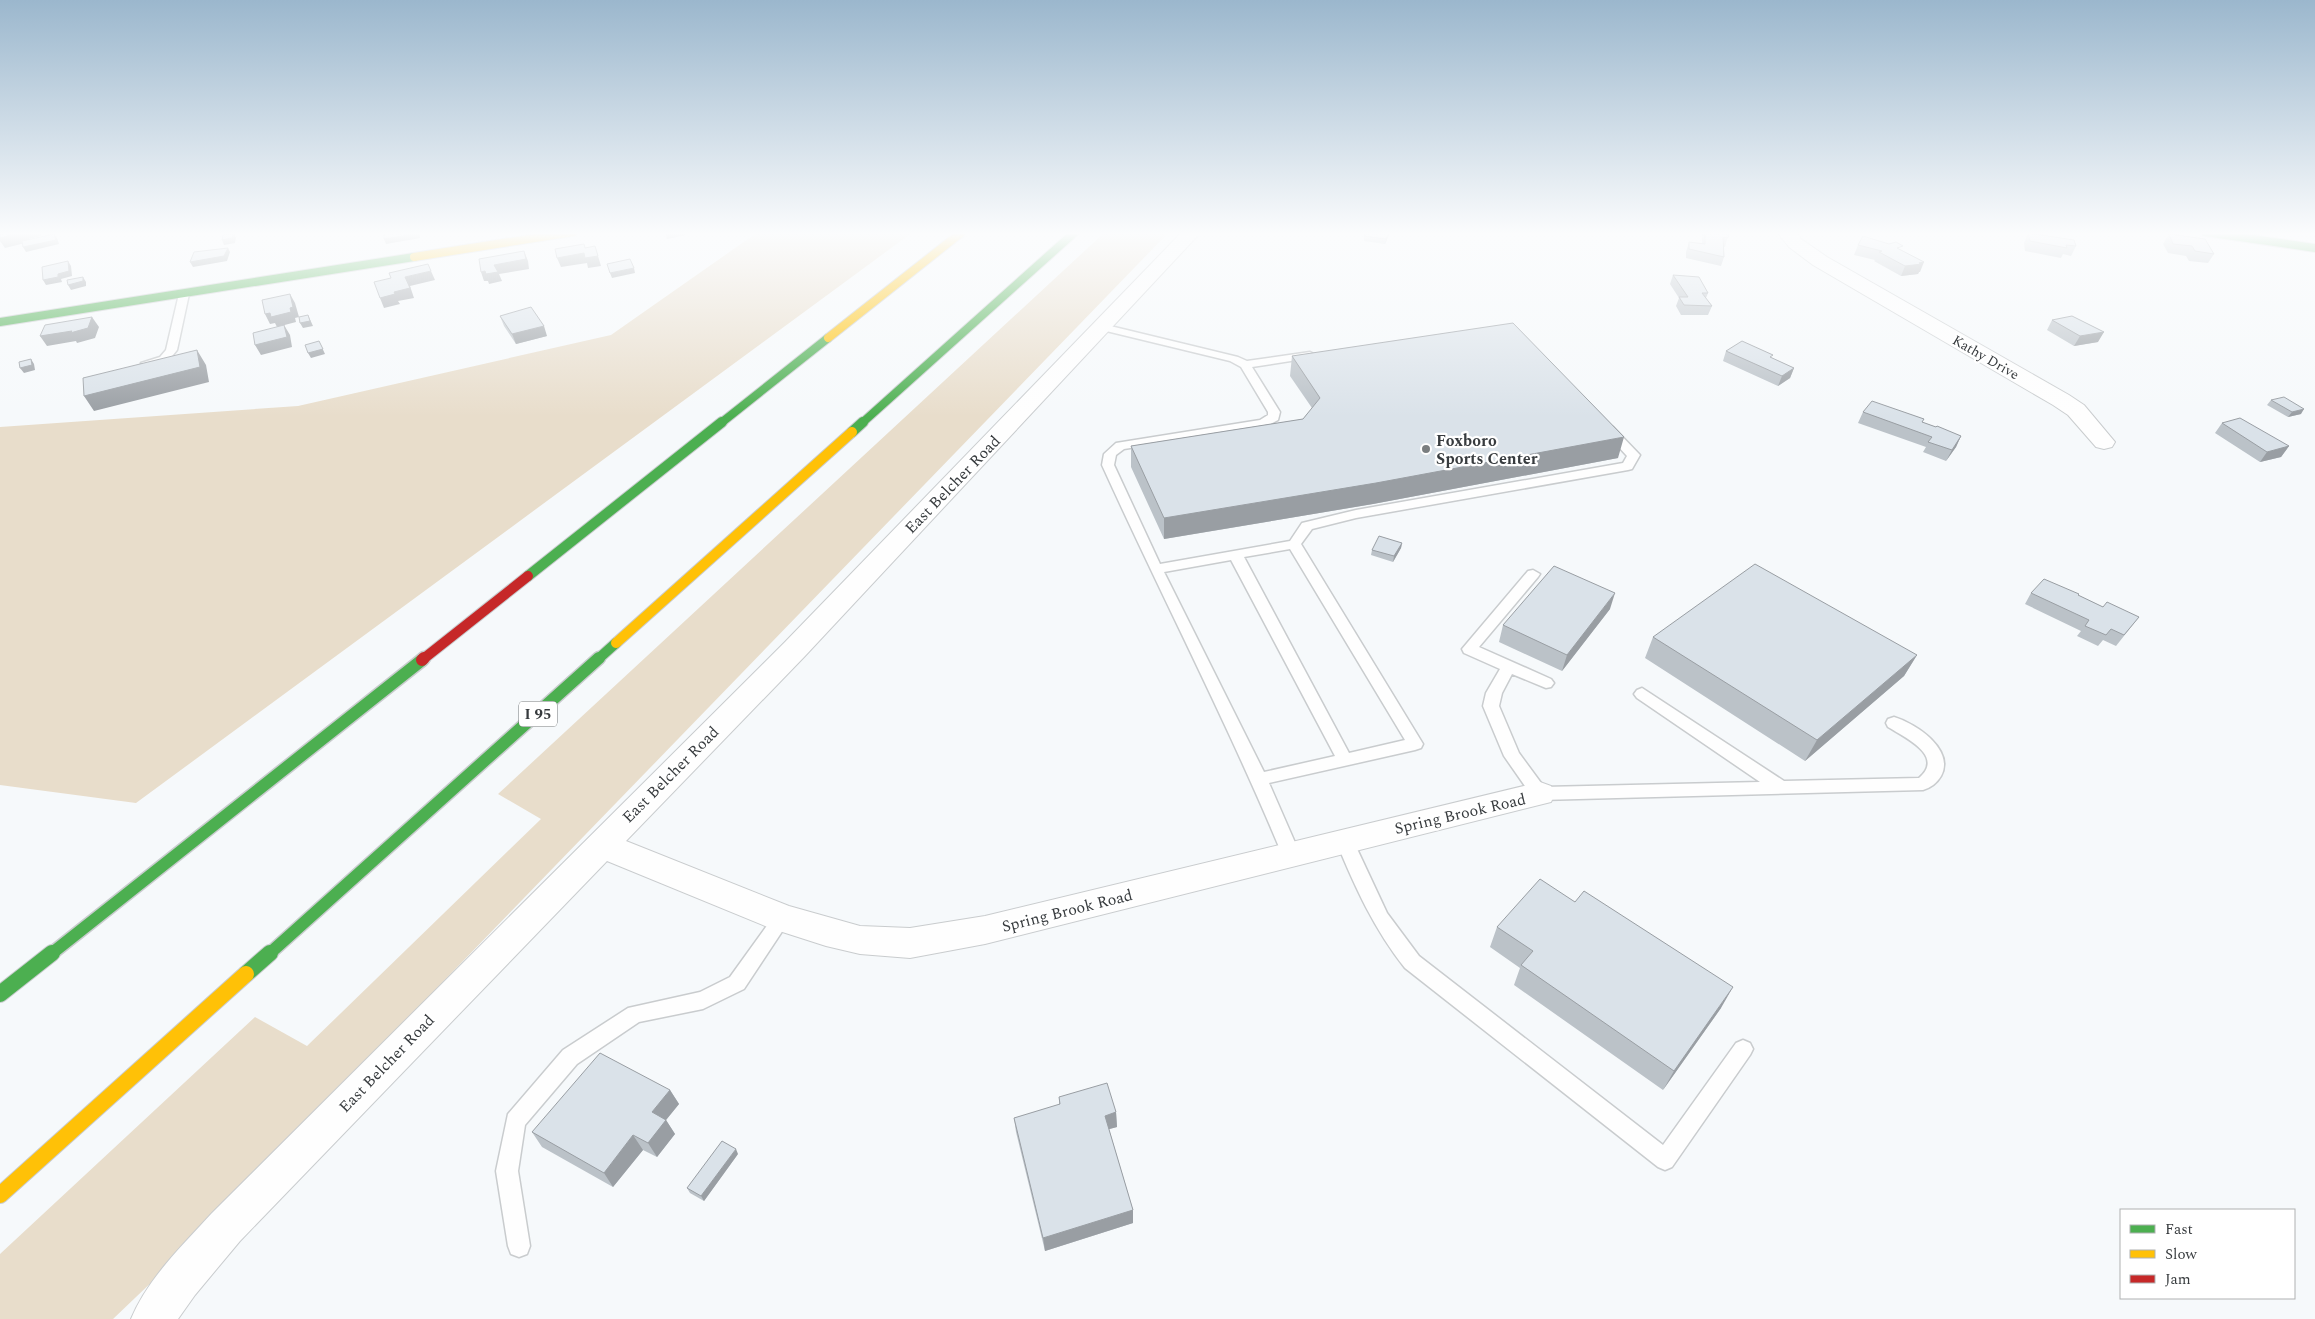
<svg xmlns="http://www.w3.org/2000/svg" width="2315" height="1319" font-family="Spectral,serif">
<style>
.forest{fill:#e8ddcb}
.lines{fill:none;stroke-linecap:round;stroke-linejoin:round}
.lane-casing{stroke:#c9ccce;stroke-width:3}
.street-casing{stroke:#c9ccce;stroke-width:2}
.fast-far3-casing{stroke:#c9ccce;stroke-width:10}
.fast-far2-casing{stroke:#c9ccce;stroke-width:12}
.fast-far1-casing{stroke:#c9ccce;stroke-width:15}
.fast-casing{stroke:#c9ccce;stroke-width:18}
.slow-far2-casing{stroke:#c9ccce;stroke-width:10}
.slow-far1-casing{stroke:#c9ccce;stroke-width:12}
.slow-casing{stroke:#c9ccce;stroke-width:18}
.jam-far1-casing{stroke:#c9ccce;stroke-width:12}
.jam-casing{stroke:#c9ccce;stroke-width:15}
.lane{fill:#fefefe;fill-rule:evenodd}
.street{fill:#fefefe;fill-rule:evenodd}
.fast-far3{stroke:#4caf50;stroke-width:8}
.fast-far2{stroke:#4caf50;stroke-width:10}
.fast-far1{stroke:#4caf50;stroke-width:12}
.fast{stroke:#4caf50;stroke-width:16}
.slow-far2{stroke:#ffc107;stroke-width:8}
.slow-far1{stroke:#ffc107;stroke-width:10}
.slow{stroke:#ffc107;stroke-width:16}
.jam-far1{stroke:#c62828;stroke-width:10}
.jam{stroke:#c62828;stroke-width:12}
.wall{fill:#bbc2c8}
.shaded-wall{fill:#999ea3}
.building{fill:#dae2e9;stroke:#999ea3}
.poi-dot{fill:#7a7e80;stroke:#fff;stroke-width:2}
.labels{text-anchor:middle;stroke-width:4.5;stroke-linejoin:round;paint-order:stroke}
.far-street-label{font-size:14px;fill:#373b3e;stroke:#fff}
.shield{fill:#fff;stroke:#737678;stroke-width:1}
.shield-label{font-size:15px;font-weight:bold;fill:#373b3e}
.poi-label{font-size:16px;font-weight:bold;fill:#373b3e;stroke:#fff;text-anchor:start}
.street-label{font-size:16px;fill:#373b3e;stroke:#fff}
</style>
<rect width="100%" height="100%" fill="#f6f9fb"/>
<path class="forest" d="M758,232H913L136,803L0,785V427L298,406L611,335Z
M1105,232H1169L158,1276L113,1319H0V1254L255,1017L307,1046L541,819L498,794Z"/>
<g class="lines">
<g class="lane-casing">
<path id="lane" d="M184,291L189,294L177,350L168,361L145,368L141,367V363L160,357L166,350L179,294Z
M1102,324L1238,357L1247,361L1310,352L1316,355L1310,358L1252,367L1280,412L1278,420L1267,426L1124,449L1116,455L1114,465L1160,564L1290,541L1302,523L1356,510L1623,463L1627,456L1603,430L1609,426L1613,427L1640,455L1632,469L1628,470L1356,518L1312,529L1301,544L1423,744L1421,748L1415,750L1269,783L1300,854L1297,859L1291,861L1285,859L1282,854C1227,722 1161,595 1102,465L1104,454L1116,443L1260,420L1268,415V412L1241,367L1230,361L1098,329L1097,327ZM1290,549L1405,740L1349,753L1244,557ZM1231,560L1335,756L1264,772L1164,572Z
M1533,570L1540,574L1538,577L1479,647L1551,679L1554,683L1551,687L1546,688L1512,674L1502,693L1499,706L1519,753L1544,787L1760,782L1637,698L1634,694L1637,690L1642,688L1784,781L1919,778C1945,756 1906,738 1888,727L1886,723L1888,719L1894,717C1917,724 1955,750 1941,776C1937,783 1930,788 1923,790L1540,800L1534,799L1504,756L1483,706L1486,693L1500,669L1464,653L1462,649L1528,571Z
M1345,834L1351,836L1387,913L1419,956L1663,1145L1736,1043L1743,1040L1750,1043L1753,1049L1750,1055L1672,1167L1665,1170L1658,1167L1405,968C1374,929 1355,887 1336,841L1339,836Z
M782,910L788,913L791,918L744,989L703,1009L639,1022L577,1064L525,1125L518,1171L530,1246L527,1254L519,1257L511,1254L508,1246L496,1171L508,1114L563,1050L628,1008L700,992L730,977L776,913Z"/>
</g>
<g class="street-casing">
<path id="street" d="M1182,232H1201L805,656L626,841L789,906L860,926L910,928L985,916L1540,782L1551,786L1555,794L1551,802L985,944L910,958L860,954L826,946L770,928L607,861L240,1241L195,1295L178,1319H131C148,1278 183,1245 212,1213L785,642Z
M1777,232H1796L1801,239L1827,257L2069,395L2084,405L2115,442L2112,447L2104,449L2096,447L2068,415L2053,405L1813,265L1789,247Z"/>
</g>
<g class="fast-far3-casing">
<path id="fast-far3" d="M2205,232L2315,248
M0,322L414,257
M721,423L828,338
M862,423L1075,232"/>
</g>
<g class="fast-far2-casing">
<path id="fast-far2" d="M852,432L863,422
M528,576L722,422
M597,660L616,643"/>
</g>
<g class="fast-far1-casing">
<path id="fast-far1" d="M51,954L422,660
M269,954L599,658"/>
</g>
<g class="fast-casing">
<path id="fast" d="M246,974L270,953
M0,994L52,953"/>
</g>
<g class="slow-far2-casing">
<path id="slow-far2" d="M414,257L573,232
M828,338L962,232"/>
</g>
<g class="slow-far1-casing">
<path id="slow-far1" d="M616,643L852,432"/>
</g>
<g class="slow-casing">
<path id="slow" d="M0,1195L246,974"/>
</g>
<g class="jam-far1-casing">
<path id="jam-far1" d="M422,660L528,576"/>
</g>
<g class="jam-casing">
<path id="jam" d="M422,660L424,658"/>
</g>
<use href="#lane" class="lane"/>
<use href="#street" class="street"/>
<use href="#fast-far3" class="fast-far3"/>
<use href="#fast-far2" class="fast-far2"/>
<use href="#fast-far1" class="fast-far1"/>
<use href="#fast" class="fast"/>
<use href="#slow-far2" class="slow-far2"/>
<use href="#slow-far1" class="slow-far1"/>
<use href="#slow" class="slow"/>
<use href="#jam-far1" class="jam-far1"/>
<use href="#jam" class="jam"/>
</g>
<path class="wall" d="M1366,232H1390L1385,244L1364,241V236Z
M1702,232H1729L1725,247H1724V257L1721,266L1686,258V252L1689,242L1702,244Z
M2028,233L2076,246L2071,256L2063,254L2061,258L2025,251L2024,243Z
M2169,234L2214,254L2208,263L2189,261L2186,256L2168,253L2163,244Z
M1858,245L1902,250L1920,272H1919L1918,274L1901,276L1874,261L1875,260L1854,255Z
M1673,275L1708,293L1706,298L1712,306L1708,315H1681L1676,306L1679,298L1670,284Z
M500,316L547,336L516,344L504,326Z
M2052,320L2098,342L2074,346L2047,330Z
M1726,351L1772,358L1794,368L1790,378L1778,386L1723,361Z
M1292,356L1618,458L1373,504L1164,539L1131,467V446L1303,419L1312,408L1290,376Z
M2271,400L2301,414L2288,417L2267,405Z
M1863,412L1924,419L1922,422L1961,436L1956,447L1946,461L1923,452L1926,447L1858,423Z
M2222,423L2289,446L2281,457L2260,462L2215,433Z
M1402,543L1401,548L1393,562L1371,555L1372,550Z
M2031,593L2078,595L2103,607L2139,617L2116,646L2103,640L2098,646L2077,636L2081,631L2025,604Z
M1610,609L1562,671L1499,642L1503,625Z
M1653,637L1917,655L1904,676L1805,761L1645,658Z
M1497,927L1721,1008L1663,1090L1514,985L1520,968L1490,947Z
M670,1090L679,1104L666,1120L675,1134L657,1157L643,1150L613,1187L542,1147L532,1132Z
M1059,1097L1116,1112L1117,1127L1109,1129L1133,1210V1223L1045,1251L1016,1132L1014,1118L1059,1105Z
M738,1154L704,1201L690,1193L687,1188Z"/>
<path class="shaded-wall" d="M23,232H40L41,236L28,239L29,242L5,248L0,241V238Z
M418,232H419L420,234V238L386,244L384,239Z
M665,232H686V235L667,239Z
M1389,232H1390V233L1385,244L1386,239Z
M234,233L236,238L235,243L224,245L222,240Z
M54,234L57,238L59,244L26,252L23,247Z
M595,246L601,266L588,268L587,263L561,267L557,258Z
M228,248L230,252L227,261L193,267L190,262Z
M524,251L528,261L529,269L499,274L502,281L489,284L488,281H484L481,272L485,271L494,265Z
M68,261L71,266L72,276L61,279L62,282L46,285L43,280L58,274Z
M1924,262L1920,272H1919L1918,274L1901,276L1905,266Z
M634,268L635,273L612,278L610,273Z
M431,271L435,280L410,286L414,298L398,301L400,304L384,308L380,298L394,292L405,277Z
M83,277L86,282V286L71,290L68,285Z
M290,294L295,303L299,317L295,318L296,322L277,327L275,323L270,324L265,314Z
M308,315L313,326L303,328L300,323Z
M92,317L99,327L95,338L77,343L76,341L47,346L40,336Z
M284,325L290,335L292,347L261,355L255,345Z
M544,326L547,336L516,344L512,334Z
M2104,332L2098,342L2074,346L2080,336Z
M319,341L325,354L311,358L308,353Z
M197,350L206,365L209,382L94,411L84,396Z
M31,359L34,364L35,370L24,373L20,368Z
M1794,368L1790,378L1778,386L1782,376Z
M2304,409L2301,414L2288,417L2292,412Z
M1961,436L1956,447L1946,461L1952,450Z
M1624,437L1618,458L1373,504L1164,539V518Z
M2289,446L2281,457L2260,462L2267,452Z
M1402,543L1401,548L1393,562L1394,556Z
M1615,593L1610,609L1562,671L1567,655Z
M1917,655L1904,676L1805,761L1817,740Z
M1733,987L1721,1008L1663,1090L1674,1071Z
M670,1090L679,1104L666,1120L675,1134L657,1157L648,1143L652,1112Z
M1116,1112L1117,1127L1106,1130L1105,1116Z
M633,1135L643,1150L613,1187L604,1173Z
M736,1149L738,1154L704,1201L701,1196Z
M1133,1210V1223L1045,1251L1043,1238Z"/>
<path class="building" d="M0,232H23L0,238Z
M384,232H418L417,234L384,239Z
M1366,232H1389L1386,239L1364,236Z
M1705,232H1729L1728,238L1723,237L1724,257L1689,249V242L1705,244Z
M234,233L232,238L222,240L223,235Z
M2028,233L2074,240L2076,246L2066,245L2067,248L2030,241Z
M54,234L56,240L23,247L22,241Z
M2169,234L2205,239L2214,254L2195,251L2192,246L2173,244Z
M1863,236L1889,244L1896,242L1903,246L1897,248L1924,262L1919,263L1922,264L1905,266L1879,252L1882,251L1858,245Z
M584,244L585,248L595,246L598,256L585,258L584,253L557,258L555,249Z
M228,248L224,256L190,262L194,252Z
M524,251L526,259L494,265L498,272L486,274L485,271L481,272L479,259Z
M630,259L634,268L610,273L607,264Z
M68,261L69,271L58,274V277L43,280L42,267Z
M428,264L431,271L405,277L410,288L394,292L395,294L380,298L374,282L391,278L389,273Z
M1673,275L1699,277L1708,293H1702L1712,306L1684,305L1679,297H1688Z
M83,277V281L68,285L67,280Z
M290,294L293,307L290,308L291,312L271,317L270,313L265,314L262,300Z
M531,307L544,326L512,334L500,316Z
M308,315L310,321L300,323L299,317Z
M2072,316L2104,332L2080,336L2052,320Z
M92,317L88,328L70,333L72,331L40,336L45,325Z
M1513,323L1624,437L1376,483L1164,518L1131,446L1303,419L1320,398L1292,356Z
M284,325L287,337L255,345L253,333Z
M319,341L323,349L308,353L305,345Z
M1742,341L1773,355L1770,357L1794,368L1782,376L1726,351Z
M197,350L200,367L84,396L83,378Z
M31,359L32,365L20,368L19,362Z
M2284,397L2304,409L2292,412L2271,400Z
M1872,401L1924,419L1922,422L1936,427L1937,426L1961,436L1952,450L1928,442L1932,437L1863,412Z
M2240,418L2289,446L2267,452L2222,423Z
M1379,536L1402,543L1394,556L1372,550Z
M1755,564L1917,655L1817,740L1653,637Z
M1554,566L1615,593L1567,655L1503,625Z
M2044,579L2079,594L2078,595L2103,607L2107,602L2139,617L2124,635L2111,629L2106,635L2085,626L2089,620L2031,593Z
M1540,879L1575,902L1584,891L1733,987L1674,1071L1521,965L1533,951L1497,927Z
M600,1053L670,1090L652,1112L666,1120L648,1143L633,1135L604,1173L532,1132Z
M1107,1083L1116,1112L1105,1116L1133,1210L1043,1238L1014,1118L1060,1104L1059,1097Z
M722,1141L736,1149L701,1196L687,1188Z"/>
<linearGradient id="sky" x2="0" y2="1"><stop stop-color="#9bb7cd"/><stop offset="0.56" stop-color="#fbfcfd"/><stop offset="1" stop-color="#fbfcfd" stop-opacity="0"/></linearGradient>
<rect width="2315" height="417" fill="url(#sky)"/>
<circle class="poi-dot" cx="1426" cy="449" r="5"/>
<g class="labels">
<g class="far-street-label">
<text transform="translate(1986 357) rotate(30)" y="5">Kathy Drive</text>
</g>
<rect class="shield" x="519" y="701.5" width="38" height="25" rx="4"/>
<g class="shield-label">
<text x="538" y="719">I 95</text>
</g>
<g class="poi-label">
<text x="1436" y="446">Foxboro<tspan x="1436" dy="18">Sports Center</tspan></text>
</g>
<g class="street-label">
<text transform="translate(952 484) rotate(-46)" y="6">East Belcher Road</text>
<text transform="translate(670 774) rotate(-45)" y="6">East Belcher Road</text>
<text transform="translate(1460 813) rotate(-13)" y="6">Spring Brook Road</text>
<text transform="translate(1067 910) rotate(-14)" y="6">Spring Brook Road</text>
<text transform="translate(386 1063) rotate(-46)" y="6">East Belcher Road</text>
</g>
</g>
<rect x="2120" y="1209" width="175" height="90" fill="#ffffff" stroke="#afb1b2"/>
<rect x="2130" y="1225" width="25" height="8" fill="#4caf50" stroke="#afb1b2"/>
<text x="2165" y="1234" font-size="15" fill="#373b3e">Fast</text>
<rect x="2130" y="1250" width="25" height="8" fill="#ffc107" stroke="#afb1b2"/>
<text x="2165" y="1259" font-size="15" fill="#373b3e">Slow</text>
<rect x="2130" y="1275" width="25" height="8" fill="#c62828" stroke="#afb1b2"/>
<text x="2165" y="1284" font-size="15" fill="#373b3e">Jam</text>
</svg>
